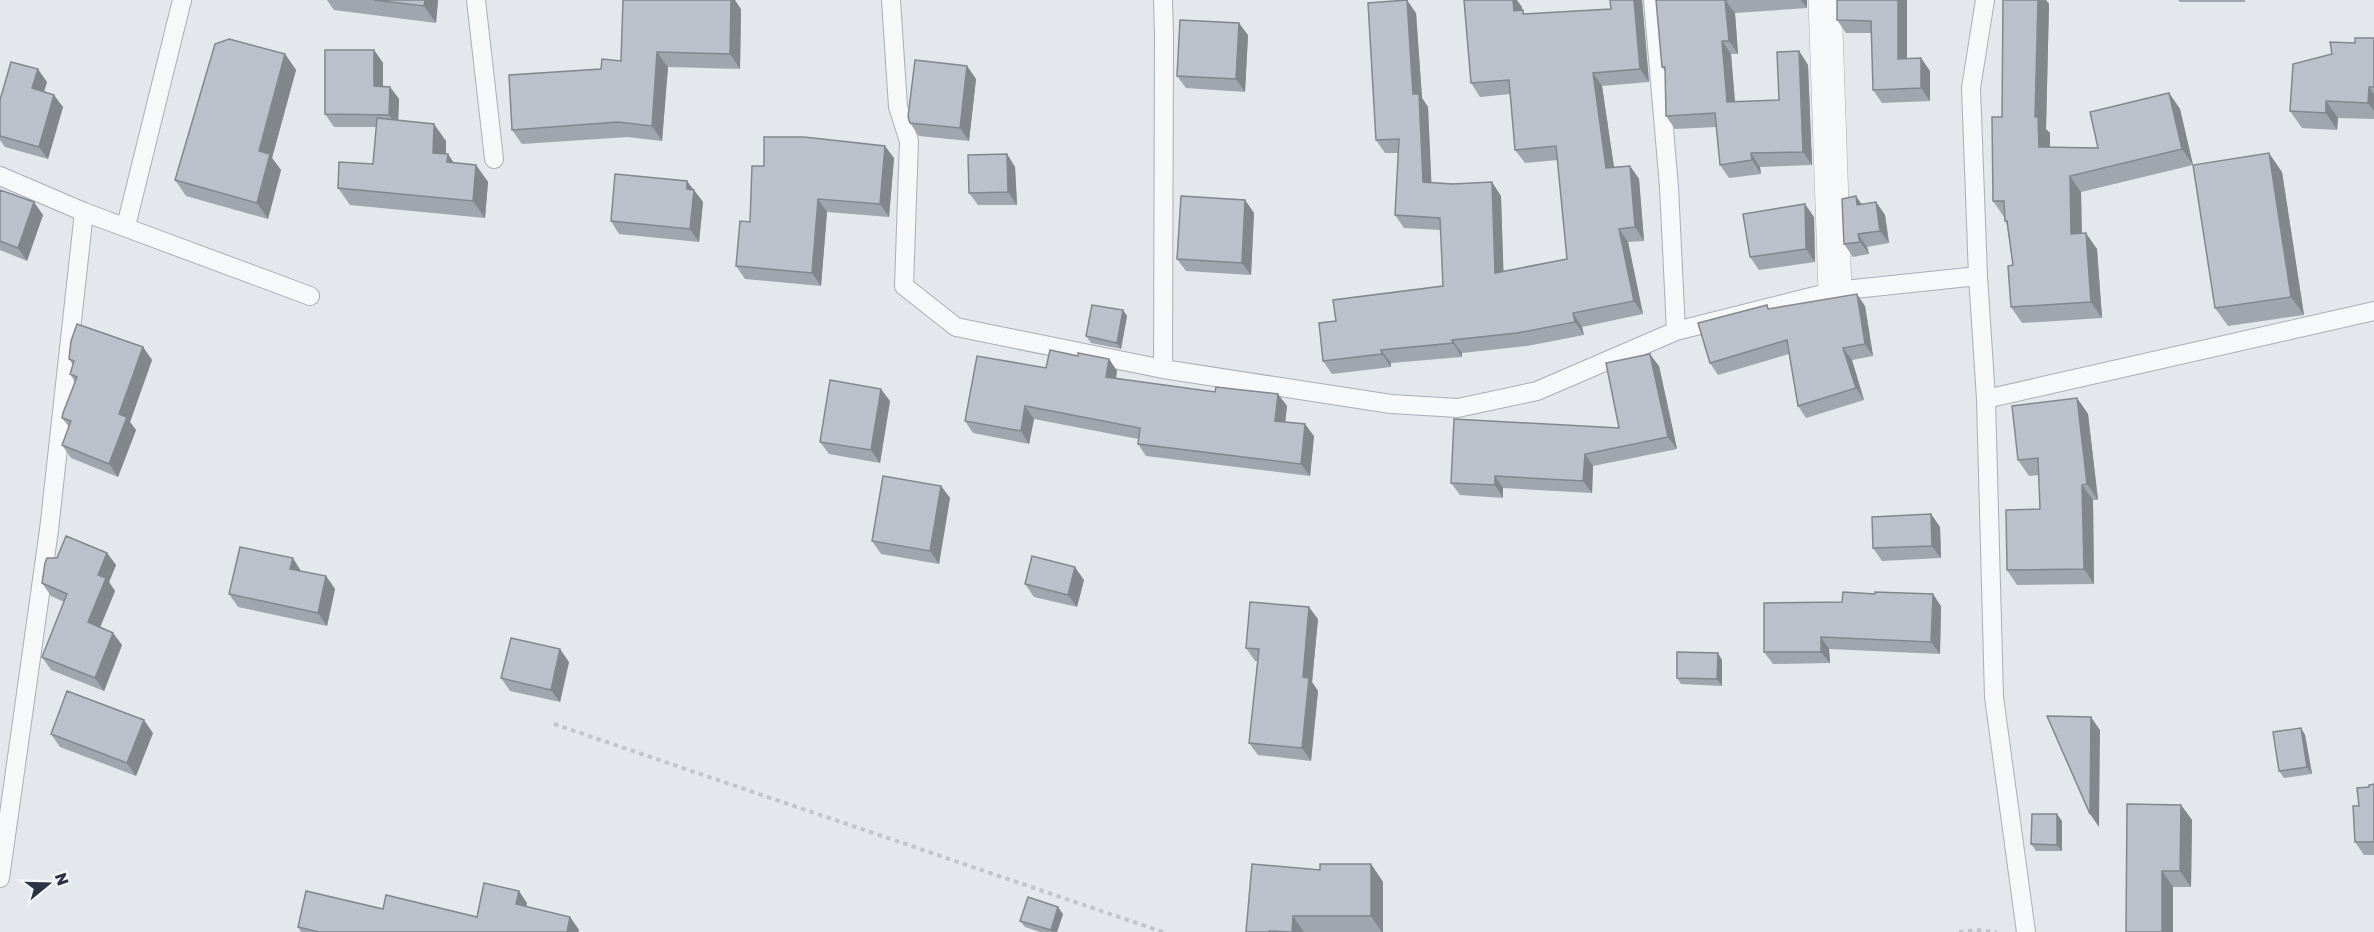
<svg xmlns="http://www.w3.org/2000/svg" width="2374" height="932" font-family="'Golos Text',sans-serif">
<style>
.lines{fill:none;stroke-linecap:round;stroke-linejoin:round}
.service-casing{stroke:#a9aeb7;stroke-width:20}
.minor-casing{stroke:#a9aeb7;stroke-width:34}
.path{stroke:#c2c5cb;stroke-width:4;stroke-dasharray:4.5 4.5;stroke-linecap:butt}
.service{stroke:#f7f8fa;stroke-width:18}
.minor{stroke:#f7f8fa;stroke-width:33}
.wall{fill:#a1a5ae}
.shaded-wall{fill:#83868d}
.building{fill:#bbc0ca;stroke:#83868d;stroke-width:1.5}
</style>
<rect width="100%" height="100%" fill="#e4e7ec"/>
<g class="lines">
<g class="service-casing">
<path id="service" d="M476,0L494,159
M891,0L898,107L909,141L904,286L956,327L1163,369L1391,404L1458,408L1537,391L1676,331L1835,291L1978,276
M1653,0L1669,187L1676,331
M1985,0L1971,88L1978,276L1986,399L1994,697L2026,932
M0,176L84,212L310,296
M126,226L182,0
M1163,369L1164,35L1163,0
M1986,399L2374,311
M0,878L49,530L84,212"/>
</g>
<g class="minor-casing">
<path id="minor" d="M1825,0L1835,291"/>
</g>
<path class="path" d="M554,724L1163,932
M1959,932L1976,930L1997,932"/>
<use href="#service" class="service"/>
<use href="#minor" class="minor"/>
</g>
<path class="wall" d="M327,0H438L436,23L334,10Z
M1610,0H1642L1649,82L1602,86L1614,167L1630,166L1639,179L1644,241L1628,242L1643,314L1582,327L1584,335L1527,346L1462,353V357L1391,363V367L1332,374L1323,361L1336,321L1443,286L1441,230L1404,228L1395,215L1399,153H1385L1376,140L1416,13L1422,98L1428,107L1431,182L1501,196L1503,271L1567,259L1558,160L1525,163L1515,150L1510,94L1480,97L1471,83L1522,7V10L1525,14L1611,9Z
M1656,0H1807V8L1735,13L1738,54H1731L1735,102L1779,100L1799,51L1808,65L1812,165L1760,167L1761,174L1729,178L1720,165L1716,127L1675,129L1666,116L1665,71L1662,67Z
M1837,0H1907V59L1921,58L1930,71V101L1882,103L1873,90L1872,33H1846L1837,20Z
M2003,0H2046L2049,4L2046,129L2050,133V147L2098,148L2169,93L2180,109L2193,165L2081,192L2082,233L2097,249L2102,318L2022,323L2011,307L2013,265L2007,225L2005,221V217H2004L1993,201L2002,117Z
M2178,0H2245V2H2180Z
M741,9L740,69L668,67L662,141L628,137L522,144L512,130L621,61Z
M1248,35L1245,92L1186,88L1177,76Z
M2374,38V119L2338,118L2337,130L2302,128L2290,111L2332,54L2355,43Z
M374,50L383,63V86L390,87L399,99L398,120L446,141V154L454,163L476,165L488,182L485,218L350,205L338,188L373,164L376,127H334L325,114Z
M285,54L296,70L272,158L281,170L268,219L186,196L175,180Z
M967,66L976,79L969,141L919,136L910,123Z
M47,82L44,92L63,107L48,159L5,147L0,140V100Z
M1007,154L1015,167L1017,205H978L969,193Z
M894,158L889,217L827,212L821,286L745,279L736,266L750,222L764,166Z
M2282,172L2304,315L2228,326L2215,308Z
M693,189L703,202L699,242L619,234L611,221Z
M0,190L43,215L27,261L0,250Z
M1245,200L1254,213L1251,275L1186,271L1177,259Z
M1876,202L1885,215L1889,243L1867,247L1869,254L1853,257L1844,244L1862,204Z
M1814,217L1815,262L1759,270L1750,257Z
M1865,306L1873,356L1852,360L1864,400L1806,418L1798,406L1789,354L1718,375L1710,363L1769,309Z
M1123,310L1127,316L1121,349L1091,343L1086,336Z
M143,347L152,360L130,422L136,430L118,477L71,458L62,445L69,427L62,418L75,382L70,374L73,365L69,359Z
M1078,356L1109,359L1117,371L1116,378L1215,392L1278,394L1287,406L1285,422L1314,436L1310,476L1146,456L1138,444V439L1034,419L1029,444L973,433L965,421Z
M1659,366L1677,449L1593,466L1592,493L1503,488V498L1460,495L1451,483L1619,428Z
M2077,398L2088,414L2098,500H2093L2094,584L2017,585L2007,570L2040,509L2039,475L2029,476L2018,460Z
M890,401L880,463L829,454L820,442Z
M941,486L950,498L939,564L881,554L872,541Z
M1931,514L1940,527L1941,558L1882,561L1873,548Z
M107,553L116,565L109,582L115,591L100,627L113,633L122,645L104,691L51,670L42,657L64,602L51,596L42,583L57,558Z
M301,571L326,576L335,589L327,626L238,607L229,594Z
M1084,580L1077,607L1034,597L1025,584Z
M1941,606L1940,654L1829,649L1830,663L1773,664L1764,652Z
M1318,619L1312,682L1318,691L1311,761L1258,755L1249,743L1258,661H1255L1246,648Z
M1722,660V686L1681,684L1677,678Z
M569,662L560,702L510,691L501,678Z
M2301,728L2305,735L2312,774L2284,778L2279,771Z
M153,733L136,776L60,747L51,734Z
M2374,784V855H2364L2355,842L2359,806L2369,787Z
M2181,805L2192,820L2191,887H2173L2126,932Z
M2062,821V851H2036L2031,844Z
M1371,864L1383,882V932H1246L1320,870Z
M527,903V907L570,917L579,930L578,932H301L298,927L383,909L477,917Z
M1063,914L1057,932H1040L1025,927L1020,921Z"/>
<path class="shaded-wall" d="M425,0H438L436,23L424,6Z
M731,0H735L741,9L740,69L730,54Z
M1407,0L1416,13L1422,98L1428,107L1432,195L1423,182L1413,94Z
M1513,0H1517L1522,7L1523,25L1514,11Z
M1634,0H1642L1649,82L1640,69Z
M1725,0L1735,13L1738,54L1729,41Z
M1801,0H1807V8Z
M1898,0H1907V72L1898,59Z
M2038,0H2046L2049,4L2046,129L2050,133V163L2039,147L2035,117Z
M1239,23L1248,35L1245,92L1236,79Z
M1722,41L1731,54L1736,115L1727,102Z
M374,50L383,63V99L374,86Z
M1799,51L1808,65L1812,165L1803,152Z
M657,52L668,67L662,141L652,126Z
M285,54L296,70L272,158L281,170L268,219L257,203L259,151Z
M1921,58L1930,71V101L1921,88Z
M967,66L976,79L969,141L960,128Z
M38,69L47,82L41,101L32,88Z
M1593,73L1602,86L1616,181L1606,168Z
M390,87L399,99L398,127L389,115Z
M2369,87L2374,94V111L2368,103Z
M2169,93L2180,109L2193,165L2182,149Z
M54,95L63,107L48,159L39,147Z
M2326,101L2338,118L2337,130L2326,113Z
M434,124L446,141V170L433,153Z
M885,146L894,158L889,217L880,204Z
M1751,153L1760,167L1761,174L1752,160Z
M2269,153L2282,172L2304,315L2291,297Z
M448,154L460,172L447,162Z
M1007,154L1015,167L1017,205L1008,192Z
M476,165L488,182L485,218L473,201Z
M1630,166L1639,179L1644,241L1635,227Z
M2070,176L2081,192L2082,250L2071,234Z
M687,181L703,202L699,242L690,229L687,189Z
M1492,182L1501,196L1504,286L1495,273Z
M1856,196L1865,209L1857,205Z
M818,199L827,212L821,286L812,273Z
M1245,200L1254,213L1251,275L1242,263Z
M34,202L43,215L27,261L18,248Z
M1876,202L1885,215L1889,243L1880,231Z
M1805,204L1814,217L1815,262L1806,249Z
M1619,229L1628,242L1643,314L1634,301Z
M2086,233L2097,249L2102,318L2091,302Z
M1858,234L1867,247L1869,254L1860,242Z
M1857,294L1865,306L1873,356L1865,344Z
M1123,310L1127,316L1121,349L1117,343Z
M1573,313L1582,327L1584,335L1575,322Z
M1452,340L1462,353V357L1453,343Z
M143,347L152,360L130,422L136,430L118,477L109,464L119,414Z
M1843,348L1852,360L1864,400L1856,388Z
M1381,350L1391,363V367L1382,354Z
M1650,354L1659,366L1677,449L1668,437Z
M1109,359L1117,371L1114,389L1106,377Z
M881,389L890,401L880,463L871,450Z
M1278,394L1287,406L1284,433L1275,421Z
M2077,398L2088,414L2098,500L2087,484Z
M1025,406L1034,419L1029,444L1021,431Z
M1305,424L1314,436L1310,476L1301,464Z
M1585,454L1593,466L1592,493L1583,481Z
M1495,476L1503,488V498L1495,485Z
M2082,485L2093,500L2094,584L2084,569Z
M941,486L950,498L939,564L930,551Z
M1931,514L1940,527L1941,558L1932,546Z
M107,553L116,565L109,582L115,591L97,635L88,622L98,575Z
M293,558L301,571L290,569Z
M1075,567L1084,580L1077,607L1068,595Z
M326,576L335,589L327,626L318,613Z
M1933,594L1941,606L1940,654L1931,642Z
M1309,607L1318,619L1312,682L1318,691L1311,761L1302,748L1303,677Z
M113,633L122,645L104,691L95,678Z
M1821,637L1829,649L1830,663L1821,652Z
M560,649L569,662L560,702L551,690Z
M1718,653L1722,660V686L1717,679Z
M2091,717L2100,730L2099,827L2090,814Z
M144,720L153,733L136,776L127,763Z
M2301,728L2305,735L2312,774L2307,767Z
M2181,805L2192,820L2191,887L2180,871Z
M2057,814L2062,821V851L2057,845Z
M1371,864L1383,882V932H1382L1371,916Z
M2162,871L2173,887V932H2162Z
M519,891L527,903L524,916L516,904Z
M1058,907L1063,914L1057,932H1052L1051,930Z
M1293,916L1304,932H1292Z
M570,917L579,930L578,932H567Z"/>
<path class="building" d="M374,0H425L424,6Z
M623,0H731L730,54L657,52L652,126L618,122L512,130L509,75L601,69L602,59L621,61Z
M1407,0L1413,94H1419L1423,182L1452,184L1492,182L1495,273L1567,259L1556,146L1515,150L1509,80L1471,83L1464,0H1513L1514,11L1523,10V14L1611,9L1610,0H1634L1640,69L1593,73L1606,168L1630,166L1635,227L1619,229L1634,301L1573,313L1575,322L1517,333L1452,340L1453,343L1381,350L1382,354L1323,361L1319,323L1336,321L1333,300L1443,286L1440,218L1395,215L1399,139L1376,140L1368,3Z
M1656,0H1728H1725L1729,41H1722L1727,102L1779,100L1777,52L1799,51L1803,152L1751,153L1752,160L1720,165L1715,113L1666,116L1665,67H1662Z
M1837,0H1898V59L1921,58V88L1873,90L1871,21L1837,20Z
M2003,0H2038L2035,117H2038L2039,147L2098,148L2090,112L2169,93L2182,149L2070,176L2071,234L2086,233L2091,302L2011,307L2008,266L2013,265L2007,221H2005L2004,201H1993L1992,117H2002Z
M1180,20L1239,23L1236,79L1177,76Z
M2355,38H2374V87H2369L2368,103L2326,101V113L2290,111L2293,64L2332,54L2330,42L2355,43Z
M229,39L285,54L259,151L270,154L257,203L175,180L215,44Z
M325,50H374V86L390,87L389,115L325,114Z
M915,60L967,66L960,128L910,123L908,117Z
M11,62L38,69L32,88L54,95L39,147L0,136V100Z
M377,118L434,124L433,153L448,154L447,162L476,165L473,201L338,188L339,162L373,164Z
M764,137H804L885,146L880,204L818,199L812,273L736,266L740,221L750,222L752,166H764Z
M2269,153L2291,297L2215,308L2193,165Z
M1007,154L1008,192L969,193L968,155Z
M615,174L687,181V189L694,190L690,229L611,221Z
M0,190L34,202L18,248L0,241Z
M1181,196L1245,200L1242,263L1177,259Z
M1856,196L1857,205L1876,202L1880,231L1858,234L1860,242L1844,244L1842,199Z
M1805,204L1806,249L1750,257L1743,214Z
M1857,294L1865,344L1843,348L1856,388L1798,406L1787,340L1710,363L1698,323L1767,305L1768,309Z
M1092,305L1123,310L1117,343L1086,336Z
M77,324L143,347L119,414L127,417L109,464L62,445L71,421L62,418L63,413L77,377L70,374L74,361L69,359L71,341Z
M1050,350L1078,356V353L1109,359L1106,377L1215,392L1216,387L1278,394L1275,421L1305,424L1301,464L1138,444L1140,428L1025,406L1021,431L965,421L977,356L1046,368Z
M1650,354L1668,437L1585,454L1583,481L1495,476V485L1451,483L1454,419L1619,428L1606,363Z
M830,380L881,389L871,450L820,442Z
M2077,398L2087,484L2082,485L2084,569L2007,570L2006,510L2040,509L2038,458L2018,460L2012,406Z
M883,476L941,486L930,551L872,541Z
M1931,514L1932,546L1873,548L1872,517Z
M66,536L107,553L98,575L106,578L88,622L113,633L95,678L42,657L67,594L42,583L45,563L47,558H57Z
M240,547L293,558L290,569L326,576L318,613L229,594Z
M1032,556L1075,567L1068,595L1025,584Z
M1843,592L1875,594V592L1933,594L1931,642L1821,637V652H1764V603L1842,602Z
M1250,602L1309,607L1303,677L1309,678L1302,748L1249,743L1259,649L1246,648Z
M511,638L560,649L551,690L501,678Z
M1677,652L1718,653L1717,679L1677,678Z
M67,691L144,720L127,763L51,734Z
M2047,716L2091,717L2090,814Z
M2301,728L2307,767L2279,771L2273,732Z
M2374,784V842H2355L2353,806H2359L2357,788L2369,787V785Z
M2127,804L2181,805L2180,871H2162V932H2126Z
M2032,814H2057V845L2031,844Z
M1252,864L1320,870V864H1371V916H1293L1292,932L1269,931V932H1246Z
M484,883L519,891L516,904L570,917L567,932H319L298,927L306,891L383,909L386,895L477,917Z
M1028,897L1058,907L1051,930L1020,921Z"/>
<g transform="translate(48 884) rotate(71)" stroke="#f4f6f9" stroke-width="4.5" paint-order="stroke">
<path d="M0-4.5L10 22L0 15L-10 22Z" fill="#2b3445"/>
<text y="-9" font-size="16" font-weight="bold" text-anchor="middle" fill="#2b3445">N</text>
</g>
</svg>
